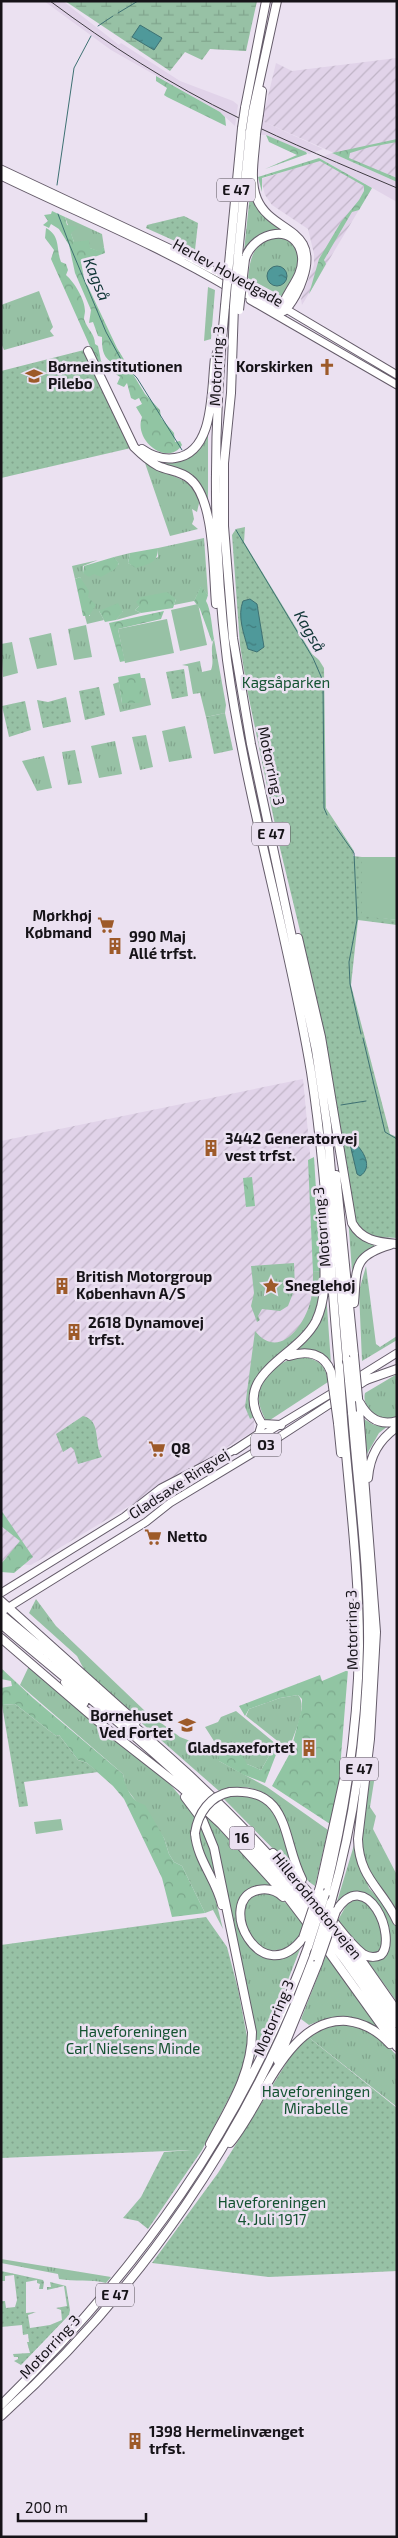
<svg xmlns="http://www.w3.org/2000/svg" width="398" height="2538" font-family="'Exo 2',sans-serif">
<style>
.built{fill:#e1d3e9}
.industrial{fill:url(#industrial-furrows)}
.grass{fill:url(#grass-tufts)}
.forest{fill:url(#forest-crowns)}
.wetland{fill:url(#wetland-marsh)}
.park{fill:url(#park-dots)}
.pitch{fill:#97c1a5}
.water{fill:url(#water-ripples);stroke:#3e7173}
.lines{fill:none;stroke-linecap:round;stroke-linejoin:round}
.stream{stroke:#3e7173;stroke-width:1}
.major-casing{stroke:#655c6a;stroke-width:9}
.highway-casing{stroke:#655c6a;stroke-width:10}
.major{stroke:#fff;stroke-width:7}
.highway{stroke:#fff;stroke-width:8}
.tram{stroke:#3f3b42;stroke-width:1}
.highway-bridge-casing{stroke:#655c6a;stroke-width:10;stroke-linecap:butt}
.highway-bridge{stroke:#fff;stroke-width:8}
.labels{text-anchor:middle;stroke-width:5;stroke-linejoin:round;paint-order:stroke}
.shield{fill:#ebe1f1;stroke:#565159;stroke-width:1}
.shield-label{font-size:14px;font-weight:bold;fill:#161318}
.street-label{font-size:15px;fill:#161318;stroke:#ebe1f1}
.poi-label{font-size:15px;font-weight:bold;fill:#161318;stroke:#ebe1f1;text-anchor:start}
.park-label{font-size:15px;fill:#145231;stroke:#ebe1f1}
.water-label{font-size:16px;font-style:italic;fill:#0e3435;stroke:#ebe1f1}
</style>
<defs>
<pattern id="industrial-furrows" width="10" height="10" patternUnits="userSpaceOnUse" patternTransform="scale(1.25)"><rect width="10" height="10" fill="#e1d3e9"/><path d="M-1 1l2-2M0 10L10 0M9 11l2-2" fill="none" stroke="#c0b4c7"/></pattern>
<pattern id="grass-tufts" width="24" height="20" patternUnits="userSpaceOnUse" patternTransform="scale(1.25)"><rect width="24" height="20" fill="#97c1a5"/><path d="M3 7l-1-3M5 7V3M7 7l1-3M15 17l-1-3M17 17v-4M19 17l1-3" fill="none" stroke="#81a58d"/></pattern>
<pattern id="forest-crowns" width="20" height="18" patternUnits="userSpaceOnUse" patternTransform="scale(1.25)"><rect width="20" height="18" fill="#91c5a3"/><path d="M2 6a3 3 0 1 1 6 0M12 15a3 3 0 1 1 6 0" fill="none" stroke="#7ca88c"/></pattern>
<pattern id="wetland-marsh" width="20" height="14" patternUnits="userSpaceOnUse" patternTransform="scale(1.25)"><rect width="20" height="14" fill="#97c1a5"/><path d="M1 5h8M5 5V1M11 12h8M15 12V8" fill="none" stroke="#81a58d"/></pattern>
<pattern id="park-dots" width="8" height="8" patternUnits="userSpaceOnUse" patternTransform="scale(1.25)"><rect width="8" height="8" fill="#97c1a5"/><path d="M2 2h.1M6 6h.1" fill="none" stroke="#81a58d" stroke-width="1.8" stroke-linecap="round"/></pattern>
<pattern id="water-ripples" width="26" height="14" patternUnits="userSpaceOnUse" patternTransform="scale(1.25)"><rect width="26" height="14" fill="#4f999a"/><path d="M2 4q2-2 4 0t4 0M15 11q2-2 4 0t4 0" fill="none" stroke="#417c7d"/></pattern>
</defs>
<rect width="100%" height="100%" fill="#ebe1f1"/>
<path class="built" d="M44,1H63L119,45L121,43L180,81L233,101L238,105L235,126L220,112L111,50Z
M262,121L323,149L309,154L266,135H260Z
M332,153L397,182V202L319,158Z"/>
<path class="industrial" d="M397,58V181L262,121L276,63L292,71Z
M320,160L372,188L302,305L301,299L314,265V254L308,229L272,205L265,195L261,179Z
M303,1079L321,1271L319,1299L286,1352L263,1368L251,1387L250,1404L254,1417V1431L31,1565L1,1563V1141Z"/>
<path class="grass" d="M250,194L263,214L294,236C271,225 260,232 244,251Z
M65,217L102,234L104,247L100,252L74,242Z
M273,237C314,239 296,276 285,298L248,278C250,258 253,244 273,237Z
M208,287L215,290L211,339L204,341Z
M39,291L53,327L50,331L54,336L4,350L1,343V305Z
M208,433V503C197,474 174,469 147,457C176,467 196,462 208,433Z
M145,463L189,483L200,499L197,512L192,509L194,519L192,524L198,529L170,536Z
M204,538L208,595L201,587L194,601L174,605L176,599L139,606L135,610L141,613L116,620L123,611H99L104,620L87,624L85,616H90L88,597L80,577L75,579L72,566L98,560L83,566V573L94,574L119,564L114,557L130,553L128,563L136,567L158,557V548Z
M86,625L92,657L74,660L68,629Z
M51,633L57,665L37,669L29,638Z
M214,639L226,705L225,713L206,717L200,693L193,694L188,666L182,665L200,661L202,672L211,670C215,660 209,650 214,639Z
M12,642L18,673L3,677L1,644Z
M141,678H145L151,705L120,712L113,684L119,682L122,703L140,691Z
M185,726L192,758L169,762L162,731Z
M146,735L153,767L140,770L132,737Z
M115,741L122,774L99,778L91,746Z
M75,750L82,783L68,785L62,752Z
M44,756L52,788L37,791L22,761Z
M348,1217L374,1243V1248L362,1254L352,1271Z
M294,1263L295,1288L288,1306L280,1311L262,1309L258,1316L260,1320L257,1322L251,1306L254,1293L251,1266Z
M366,1266L376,1344L380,1347L397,1336V1340L362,1361L359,1291Z
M321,1271C321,1290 319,1310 308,1326C288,1358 235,1371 254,1417L250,1419L245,1407L255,1331C278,1360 303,1328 310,1303C313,1293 313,1282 313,1272Z
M326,1292L331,1364C321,1352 312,1350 297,1349L310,1334Z
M296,1357C314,1357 326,1362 328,1382L267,1422C248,1391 262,1369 296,1357Z
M397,1374V1417C382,1425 361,1409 365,1393Z
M364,1419L374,1425L388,1426L379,1433L367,1454Z
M36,1599L56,1626L145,1711L180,1737L216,1751L219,1749L205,1727L218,1722L221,1717L236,1711L276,1744L261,1770L247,1764L219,1761L267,1787L328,1830L315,1886C280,1864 301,1806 257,1790C244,1785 231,1787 219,1791L87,1675L77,1656L29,1613Z
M29,1666L170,1784L196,1815C184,1843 199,1859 210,1884C216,1898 219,1914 223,1929L213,1910L205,1913L182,1866L174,1862L169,1854L164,1838L126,1788L123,1774L20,1685Z
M298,1695C308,1707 295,1730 291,1744L280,1743L246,1716L249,1709L280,1698Z
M376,1769L370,1807L376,1816L373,1829L397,1875V1912C389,1897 376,1886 367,1872C352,1847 367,1797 372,1770Z
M248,1793L274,1806L295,1871L222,1797L233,1794Z
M205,1811L276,1889C266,1888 258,1887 249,1891C219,1906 252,1992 302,1944L275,2013L251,2064L254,2025L202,1816Z
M199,1821L207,1836L218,1886C206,1866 195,1845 199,1821Z
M354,1845L369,1888L380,1900L397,1928V2002L366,1959C372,1958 380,1958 385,1954C398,1937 381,1869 336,1905Z
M260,1892C281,1892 291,1909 304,1924L298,1942L290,1948L269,1951L259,1947L250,1940L242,1914L249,1897Z
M357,1899L370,1901L386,1925L383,1951C361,1959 351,1936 338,1920L347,1904Z
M327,1953L381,2030C358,2018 334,2014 309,2025L301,2019Z
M353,2024L380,2037L397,2056V2107L307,2036L324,2027Z
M1,2259L111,2277L106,2283C91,2279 75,2282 59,2279L58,2274L1,2263Z"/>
<path class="forest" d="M156,76L220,112L225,117L226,126L167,97L164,95L167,88L156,81Z
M266,135L306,152L307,154L265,169L297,155L269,142Z
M397,139V142L370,147L350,153L349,158L397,178V182L332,153Z
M319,158L372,188L359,210L352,212L349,217L324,260L326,264L309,294L319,259L341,222L359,200L364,191V186L320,161L262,178V192L258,177Z
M52,211L65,217L67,225L78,227L71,233L74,242L89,240L90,248L99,251L104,247L105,253L81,262L84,278L117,348L145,394L160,410L161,418L174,433L175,442L180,441L182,445C168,467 133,441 142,417L136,407L142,404L139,398L135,400L131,398L127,383L124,387L117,384L120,377L110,370L111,362C102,356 102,347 102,337L98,336L93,322L89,323L91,310L75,273L69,245L59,229L51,224L49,228L43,225L48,221L44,215L51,214Z
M46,228C61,236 56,250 61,262L66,264L68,270L66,275C74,282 85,299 85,311C85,313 84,316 84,319C87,329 95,334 95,344L98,346L101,361L106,367L103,371H101L51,259L54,250L45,238Z
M158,548C158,563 149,564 136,568L128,563L130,553Z
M114,557L119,563L115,569L101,577L94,574L89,577L83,573L84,566Z
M80,577L89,591L88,597L96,605L89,616H83L75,579Z
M201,586L208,595L206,601C211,609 212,629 214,639L212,642L200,609L194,601Z
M167,592L176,599L173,608L141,613L135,610L139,606L136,602L141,597Z
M118,603L123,612L116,620L105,622L99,611Z
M164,611L161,619L118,629L125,661L120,662L109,623Z
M140,673L142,684L141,691L144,695L139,703H122L118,677Z
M314,1157L321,1271L313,1272L308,1160Z
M252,1177L255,1206L246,1207L243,1178Z
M1,1510L33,1557L14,1573L1,1572V1564L20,1541L1,1526Z
M1,1668L33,1698L123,1774C126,1787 130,1801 145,1805L164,1838L169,1854L174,1862L182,1866L205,1913L172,1917L162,1878L124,1799L113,1786L87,1763L78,1760L59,1735L56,1736L15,1704L2,1705L1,1688L12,1686L11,1681L1,1679Z
M348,1670L339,1781L330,1824L272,1786L290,1753L302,1708V1699L298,1695L280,1698L249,1709L245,1716L239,1706L320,1675L322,1681Z
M276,1744L277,1752L265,1783L244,1775L219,1761V1749L224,1747L242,1755L247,1764L261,1770Z"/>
<path class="wetland" d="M65,1H257L246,51L210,49L202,60L185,52L170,71Z"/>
<path class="park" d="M184,216L198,223L195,250L146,228L147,225Z
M84,350L131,448L1,478V371Z
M245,527L244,542L312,654L319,660L324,668L326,808L354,851L353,856L362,857V915L397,920V925L358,920L351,985L390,1134L397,1137V1238C374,1237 368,1240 354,1219L318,1005L279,844L247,689L240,645L232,535L236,529Z
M184,669L188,696L172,699L166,672Z
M99,687L105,715L85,720L79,691Z
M66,697L71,722L43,728L37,700L48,702Z
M25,701L31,730L9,737L2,706Z
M225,713L233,750L214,754L206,717Z
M83,1416C102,1421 93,1441 102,1457L78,1464L74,1450L71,1447L63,1452L56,1434Z
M15,1704L56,1736L59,1735L78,1760L87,1763L98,1772L24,1782L28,1806L19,1807L2,1705Z
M206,1917L227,1947L238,1989L248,2042L245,2067L202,2150L148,2229L138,2221L123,2218L141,2197L164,2152L191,2150L1,2158V1945Z
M307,2036L397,2108V2271L269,2277L152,2263L218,2173L292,2054Z
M1,2271L43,2280L44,2282L43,2289H39L40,2284L37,2283V2280L26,2282V2313L36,2312L28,2315L30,2328L50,2325L62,2320L61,2310L56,2308L67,2306L64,2286L47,2290V2287H51L50,2282L66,2286L70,2310L69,2315L21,2365L14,2361L18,2359V2357H14L13,2354L30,2353L27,2342H29L28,2334L23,2335L22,2325L1,2327L2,2301H5L6,2308L15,2307L17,2300L14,2275L5,2276V2281H1Z"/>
<path class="pitch" d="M198,604L207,645L180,651L171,610Z
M167,619L174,653L125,663L118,629Z
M362,857H397V920L362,916Z
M61,1819L63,1830L36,1834L34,1822Z"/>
<path class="water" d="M140,25L162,38L154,50L132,37Z
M267 276a10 10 0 1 1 20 0a10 10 0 1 1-20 0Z
M250,599L257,604L264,647L257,652L248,649C244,634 237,616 243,601Z
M353,1141C363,1150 374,1167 360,1176L357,1174L350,1144Z"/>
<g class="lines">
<path class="stream" d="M118,13L138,1
M98,26L113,16
M57,185L74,68L91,36
M58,214L70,246L106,332L123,363L137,378L182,450
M236,530L313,658L323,681L324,808L327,815
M335,826L354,853L357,920L349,962L350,984L361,1034
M363,1038L385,1132L397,1139
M341,1105L366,1101"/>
<g class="major-casing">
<path id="major" d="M1,169L186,256L286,309L397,375
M1,176C77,213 157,245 229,288
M250,300L397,385
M352,1381L397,1353
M256,1439L337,1390
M1,1593L124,1517L161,1488L240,1447
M1,1612L146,1522L170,1503L273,1441L370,1378"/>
</g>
<g class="highway-casing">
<path id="highway" d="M245,108L266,1
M253,111L277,1
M259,114L262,91
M230,253L242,128
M238,255L250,131
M245,259C254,230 298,222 302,257C304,279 283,293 280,314
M231,289H237L277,310L284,311C292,304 300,288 303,278C320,227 271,233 257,199C249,180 255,154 256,134
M225,306C213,424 212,542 227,660C246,799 288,933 311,1072C326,1169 330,1268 339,1366
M234,306L231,393L224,463V526L233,638L251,744L316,1050L327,1125L347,1360
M88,351L134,447C141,454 149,461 158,466C169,471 181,471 190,479C215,499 213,572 216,604
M142,449C152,456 162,460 175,458C215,453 211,389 215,358L219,348
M298,938L321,1037L352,1223C362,1241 378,1242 397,1244
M336,1175L354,1355
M354,1303C357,1269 352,1256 390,1245
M289,1356C307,1350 324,1353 331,1372
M366,1380L397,1369
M358,1398L376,1632L370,1739L358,1839C359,1879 382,1888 397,1921
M360,1403C368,1418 380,1426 397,1421
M338,1423L341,1453
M281,1425L262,1424C230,1374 297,1358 316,1321C326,1300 325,1276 324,1253
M235,1450L259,1434L262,1424
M368,1478C370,1455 379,1440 397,1427
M1,1601L136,1722
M1,1614C112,1707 227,1797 317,1912
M1,1624C68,1681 138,1736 202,1797C277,1868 342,1950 397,2037
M1,1638L107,1729L181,1787L221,1824L289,1899L311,1928
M65,1682L84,1703
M230,1792C291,1787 282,1841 302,1879
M185,1797L203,1821L214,1848L252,2032C252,2074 229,2108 210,2144
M195,1833C197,1860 216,1879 222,1905
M273,1853L319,1904
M320,1887L344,1779
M325,1894C345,1812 358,1730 359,1646C359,1570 349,1494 343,1419
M283,1897C276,1890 268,1888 258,1890C214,1900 261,1993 303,1938
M331,1902C355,1819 366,1734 368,1647C369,1569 358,1490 352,1412
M330,1917C340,1929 350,1944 363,1954C368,1957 375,1958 381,1955C398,1938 367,1864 336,1911
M327,1925L361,1969L397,2023
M321,1941L397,2047
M355,1951L397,2011
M278,2061L318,1963
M230,2143C263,2104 287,2017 347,2021C365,2023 378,2031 390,2044
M1,2405C138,2271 242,2128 308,1947
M1,2416C140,2291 250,2132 314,1956"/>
</g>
<use href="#major" class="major"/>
<use href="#highway" class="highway"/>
<path class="tram" d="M50,1C109,45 171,85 237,117C289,143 343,165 397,188"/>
<g class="highway-bridge-casing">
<path id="highway-bridge" d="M242,128L245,108
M250,131L253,111
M256,134L259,114
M225,306L230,253
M234,306L238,255
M239,310L245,259
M354,1355L358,1398
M347,1360L352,1412
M339,1366L343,1419
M331,1372L338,1423
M195,1833C198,1813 210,1796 230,1792
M303,1938L320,1887
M308,1947L325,1894
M314,1956L331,1902
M318,1963L336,1911"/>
</g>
<use href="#highway-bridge" class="highway-bridge"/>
</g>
<defs>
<g id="church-bare" transform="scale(1.35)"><path d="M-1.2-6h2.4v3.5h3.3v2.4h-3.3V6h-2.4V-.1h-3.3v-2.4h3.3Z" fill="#9d5a29" stroke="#ebe1f1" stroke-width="2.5" paint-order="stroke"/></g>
<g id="school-bare" transform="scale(1.35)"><path d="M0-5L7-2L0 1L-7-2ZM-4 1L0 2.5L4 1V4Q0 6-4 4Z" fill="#9d5a29" stroke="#ebe1f1" stroke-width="2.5" paint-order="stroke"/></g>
<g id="supermarket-bare" transform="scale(1.35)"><path d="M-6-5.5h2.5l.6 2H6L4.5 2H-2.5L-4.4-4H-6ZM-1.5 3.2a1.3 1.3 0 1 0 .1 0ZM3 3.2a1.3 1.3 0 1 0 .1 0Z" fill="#9d5a29" stroke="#ebe1f1" stroke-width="2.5" paint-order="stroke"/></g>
<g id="building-bare" transform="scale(1.35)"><path d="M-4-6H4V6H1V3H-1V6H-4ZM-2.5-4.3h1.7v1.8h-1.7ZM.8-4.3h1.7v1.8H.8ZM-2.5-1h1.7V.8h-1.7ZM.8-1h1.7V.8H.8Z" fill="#9d5a29" stroke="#ebe1f1" stroke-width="2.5" paint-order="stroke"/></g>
<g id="sight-bare" transform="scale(1.35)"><path d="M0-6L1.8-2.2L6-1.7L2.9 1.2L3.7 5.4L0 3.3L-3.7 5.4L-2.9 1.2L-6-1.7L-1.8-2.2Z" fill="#9d5a29" stroke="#ebe1f1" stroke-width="2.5" paint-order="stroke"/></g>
</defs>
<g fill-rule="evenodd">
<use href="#church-bare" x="327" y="367"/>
<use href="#school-bare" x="34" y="376"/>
<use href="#supermarket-bare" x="106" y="925"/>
<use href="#building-bare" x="115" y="946"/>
<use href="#building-bare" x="211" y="1148"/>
<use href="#building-bare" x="62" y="1286"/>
<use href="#sight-bare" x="271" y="1286"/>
<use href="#building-bare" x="74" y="1332"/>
<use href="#supermarket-bare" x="157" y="1449"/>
<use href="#supermarket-bare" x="153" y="1537"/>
<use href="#school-bare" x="187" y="1725"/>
<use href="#building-bare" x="309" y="1748"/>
<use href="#building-bare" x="135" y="2441"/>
</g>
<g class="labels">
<g class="shield">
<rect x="217" y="178.5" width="38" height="23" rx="4"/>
<rect x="252" y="822.5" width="38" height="23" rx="4"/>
<rect x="251" y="1433.5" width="30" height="23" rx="4"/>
<rect x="340" y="1757.5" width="38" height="23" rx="4"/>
<rect x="229.5" y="1826.5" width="25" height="23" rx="4"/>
<rect x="96" y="2283.5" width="38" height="23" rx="4"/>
</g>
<g class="shield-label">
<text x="236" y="195">E 47</text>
<text x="271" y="839">E 47</text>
<text x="266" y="1450">O3</text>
<text x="359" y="1774">E 47</text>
<text x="242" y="1843">16</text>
<text x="115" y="2300">E 47</text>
</g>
<g class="street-label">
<text transform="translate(228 273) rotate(29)" y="5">Herlev Hovedgade</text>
<text transform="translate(217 366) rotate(-87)" y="5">Motorring 3</text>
<text transform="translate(271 766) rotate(78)" y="5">Motorring 3</text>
<text transform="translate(322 1227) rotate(-95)" y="5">Motorring 3</text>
<text transform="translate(179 1484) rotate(-33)" y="5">Gladsaxe Ringvej</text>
<text transform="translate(352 1630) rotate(-91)" y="5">Motorring 3</text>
<text transform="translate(317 1906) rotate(51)" y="5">Hillerødmotorvejen</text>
<text transform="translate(274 2018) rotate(-67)" y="5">Motorring 3</text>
<text transform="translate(50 2347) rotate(-47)" y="5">Motorring 3</text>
</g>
<g class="poi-label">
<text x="48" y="372">Børneinstitutionen<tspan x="48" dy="17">Pilebo</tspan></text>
<text x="313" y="372" text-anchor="end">Korskirken</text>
<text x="92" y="921" text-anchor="end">Mørkhøj<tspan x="92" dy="17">Købmand</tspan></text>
<text x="129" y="942">990 Maj<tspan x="129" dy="17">Allé trfst.</tspan></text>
<text x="225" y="1144">3442 Generatorvej<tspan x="225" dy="17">vest trfst.</tspan></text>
<text x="76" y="1282">British Motorgroup<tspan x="76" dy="17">København A/S</tspan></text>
<text x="285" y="1291">Sneglehøj</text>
<text x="88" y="1328">2618 Dynamovej<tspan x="88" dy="17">trfst.</tspan></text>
<text x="171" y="1454">Q8</text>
<text x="167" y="1542">Netto</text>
<text x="173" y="1721" text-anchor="end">Børnehuset<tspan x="173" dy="17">Ved Fortet</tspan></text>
<text x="295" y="1753" text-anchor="end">Gladsaxefortet</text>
<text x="149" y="2437">1398 Hermelinvænget<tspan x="149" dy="17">trfst.</tspan></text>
</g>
<g class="park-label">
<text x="286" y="688">Kagsåparken</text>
<text x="133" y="2037">Haveforeningen<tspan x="133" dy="17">Carl Nielsens Minde</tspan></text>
<text x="316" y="2097">Haveforeningen<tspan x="316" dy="17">Mirabelle</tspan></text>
<text x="272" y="2208">Haveforeningen<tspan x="272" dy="17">4. Juli 1917</tspan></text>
</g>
<g class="water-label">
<text transform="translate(97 279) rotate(68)" y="6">Kagså</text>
<text transform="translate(310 631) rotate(60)" y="6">Kagså</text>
</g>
</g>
<rect width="398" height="2538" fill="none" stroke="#161318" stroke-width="5"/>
<path d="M18 2513v8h128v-8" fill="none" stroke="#161318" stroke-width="2.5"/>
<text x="25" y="2513" font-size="15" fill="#161318" stroke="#ebe1f1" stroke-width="4" paint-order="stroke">200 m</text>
</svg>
